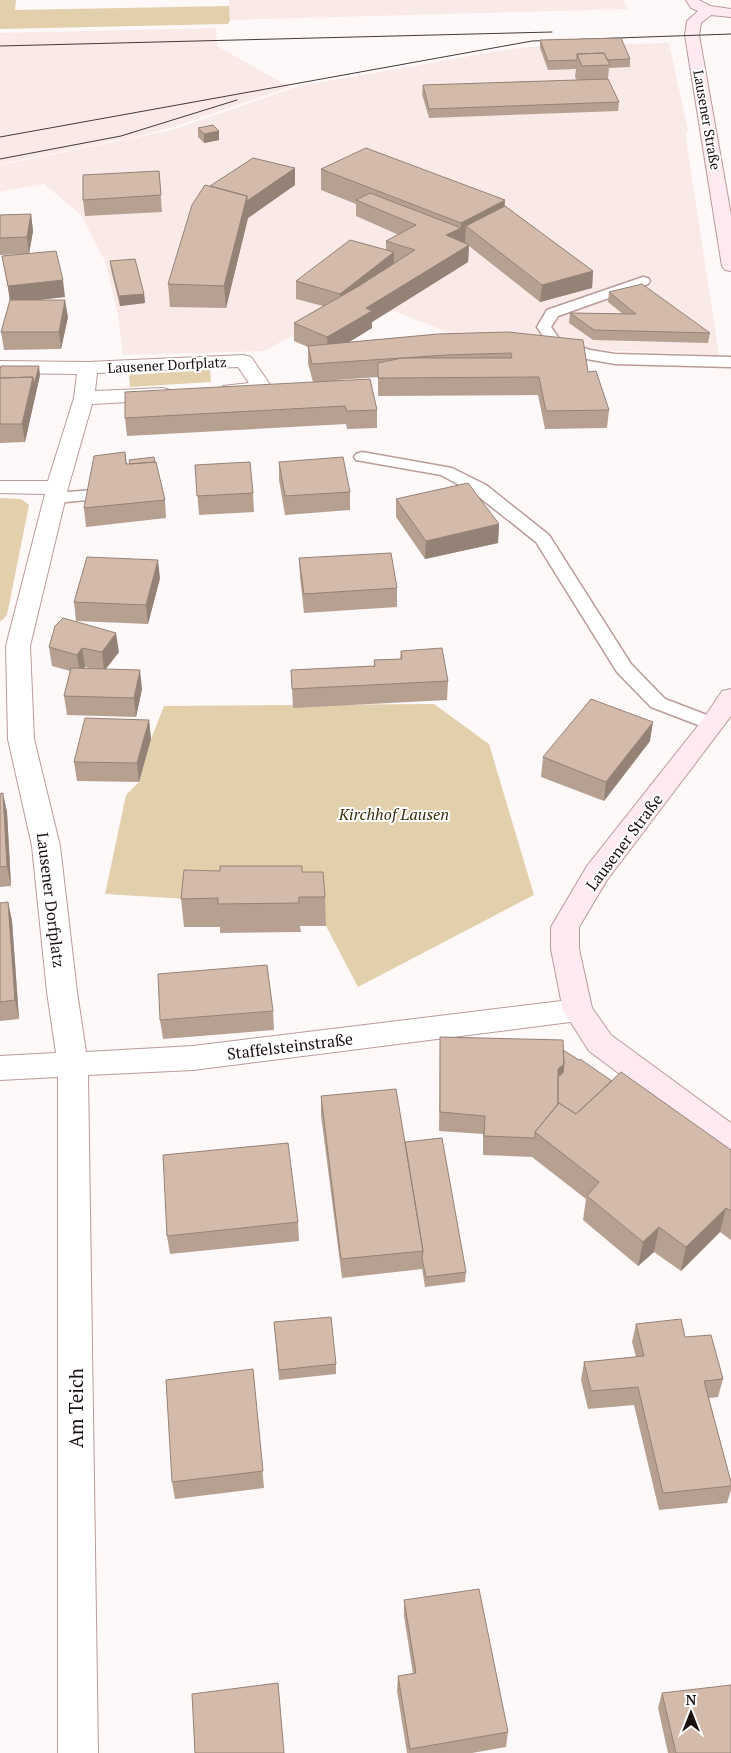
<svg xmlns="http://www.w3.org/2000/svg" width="731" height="1753" font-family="'PT Serif',serif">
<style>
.built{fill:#f9e9e7}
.green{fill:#e2d0ad}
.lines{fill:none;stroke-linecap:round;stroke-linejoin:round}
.lane-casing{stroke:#b99b98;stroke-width:3}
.street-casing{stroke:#b99b98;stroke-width:2}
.secondary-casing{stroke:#b99b98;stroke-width:2}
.lane{fill:#fff;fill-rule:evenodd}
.street{fill:#fff;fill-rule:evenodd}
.secondary{fill:#ffeaf2;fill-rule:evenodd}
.tram{stroke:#443a39;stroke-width:1}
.wall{fill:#b6a092;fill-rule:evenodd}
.shaded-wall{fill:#948277}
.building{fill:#d4baaa;stroke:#948277}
.labels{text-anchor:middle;stroke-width:4;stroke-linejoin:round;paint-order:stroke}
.far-street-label{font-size:14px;fill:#1a100f;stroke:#fff}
.park-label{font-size:16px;font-style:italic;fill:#3d2e0c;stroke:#fff}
.street-label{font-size:16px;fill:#1a100f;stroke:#fff}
.near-street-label{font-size:19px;fill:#1a100f;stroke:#fff}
</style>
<rect width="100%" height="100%" fill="#fff8f8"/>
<path class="built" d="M229,0H623L628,9L230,20Z
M216,28L217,46L290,87L173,127L143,135L0,164V33Z
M669,43L688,130L686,133V139L719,355L480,345L361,298L264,351L123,355L118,315L105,261L81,215L44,184L0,192V165L172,130L299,86L499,51L538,46Z"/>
<path class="green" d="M0,0H16L15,10L229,6L230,20L228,24L0,29Z
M210,370L211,382L130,387L129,375Z
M0,498L21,499L29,505L7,615L0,622Z
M434,704L489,744L534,895L358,987L326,926L323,900L187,899L105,894L126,795L139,782L151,739L164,706Z"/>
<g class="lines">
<g class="lane-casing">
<path id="lane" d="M643,277L648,278L650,281L648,284L558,316L551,327L560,340L590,350L615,354L731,357V367L615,364L587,359L550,346L537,327L547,310Z
M362,452L452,468L486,485L549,535L631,664L665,699L720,720L723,724L720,728L713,730L706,728L651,707L617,672L536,542L474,493L441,475L356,460L354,457L356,454Z
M93,490L99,491L101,495L99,499L55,503L49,502L47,498L49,494L55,493Z"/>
</g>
<g class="street-casing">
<path id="street" d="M244,355L251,357L273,389L270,393L230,396L223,394L220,390L223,386L249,383L238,367L97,373L95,391L163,388L170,390L173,394L170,398L163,400L92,404L68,488L30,646L34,739L60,846L77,992L86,1052L193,1046L578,999L588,1002L593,1010L588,1018L578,1021L193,1070L88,1075L98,1753H58V1077L0,1080V1056L56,1053L47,992L32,846L8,739L6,646L45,494L0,493V481H48L74,398L77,374L0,373V361L88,362Z"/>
</g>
<g class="secondary-casing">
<path id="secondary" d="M686,0H699L710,6L731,9V17L711,15L701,23L699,35L731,215V271L725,270L722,266L685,35L687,21L698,11L691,8Z
M731,689V716L607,880L579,927V949L592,1008L611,1035L731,1123V1153L720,1149L589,1051L563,1010L551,949V927L587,866L704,718L722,691Z"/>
</g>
<use href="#lane" class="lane"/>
<use href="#street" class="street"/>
<use href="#secondary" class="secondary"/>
<path class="tram" d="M0,46L552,32
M0,137L532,41L731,34
M0,159L121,136L237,100"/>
</g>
<path class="wall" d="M540,40L630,59V67L609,68L608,79L619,102L618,111L429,118L422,94L423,85L577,80L575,77L576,69L548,70L540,48Z
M198,128L219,131V140L204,143L198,137Z
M321,169L505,206L593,271L592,288L540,302L469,246L468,262L372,322V328L349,342L438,334L588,372L609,410L607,428L545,429L538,395L378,396V377L336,380L377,410V428L347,429L346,424L127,436L125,418L313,382L308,364V347L294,341V323L323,306L296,299V281L386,250V241L399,235L356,216V204L321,190Z
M159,171L162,212L85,216L83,200Z
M295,185L248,218L226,308L170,307L168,284L210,186Z
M31,214L33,231L29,254L65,297L38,300L68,317L61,349L4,350L1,332L10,300L2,256L24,254L0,255V215Z
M110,261L144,294L145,303L120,306L111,270Z
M609,292L710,333L708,343L593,340L569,323L570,313L623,314L608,302Z
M0,369L40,375L25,442L0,443Z
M125,452L127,464L165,500L166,518L86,527L84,508Z
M279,462L350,492V510L285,515L279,480Z
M195,465L253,493L254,512L199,515Z
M396,499L499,524L498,543L425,559L396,517Z
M299,558L397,588V607L304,613L300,577Z
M160,578L148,624L76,621L74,602Z
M55,626L119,652L106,669L142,689L136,717L67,715L64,696L70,671L52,666L49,647ZM85,667L94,669L84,668Z
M401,651L448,681L447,700L293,708L291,670L374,666V660L400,659Z
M149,720L151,739L139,782L77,781L74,762Z
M650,741L604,801L541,777L543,757Z
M0,794L7,812L11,886L0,887Z
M302,872L325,897L326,926H300L301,932L220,933V927H184L181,899Z
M8,902L12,921L19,1019L0,1021V903Z
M273,1011L274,1030L163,1039L160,1020Z
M440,1037L563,1050L612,1081L731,1150V1240L720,1232L681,1271L654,1252L638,1266L583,1220L586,1199L532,1157L483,1155V1134L439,1131Z
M321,1096L405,1142L466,1272L465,1282L425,1287L422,1268V1269L342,1278L321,1115Z
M298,1222L299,1241L170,1254L167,1236Z
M274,1322L336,1364V1374L279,1380Z
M636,1324L685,1337L723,1379L718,1397L709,1398L731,1486V1490L727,1503L659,1510L634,1405L588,1409L581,1380L584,1362L636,1357L632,1342Z
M253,1369L264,1488L175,1499L172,1482Z
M404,1600L508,1732L506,1747L472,1753H407L397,1691L398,1676L413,1674L404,1616Z
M662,1693L731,1753H668L658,1708Z"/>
<path class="shaded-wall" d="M219,131V140L204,143V134Z
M295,168V185L248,218L226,308L224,286L247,196Z
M505,200L504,222L466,226L465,243L460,245L446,235L461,228V223Z
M31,214L33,231L29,254L27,237Z
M469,245L468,262L372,322V328L328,355L327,337L366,308Z
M394,252V269L340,311V294Z
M593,271L592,288L540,302L542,285Z
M63,280L65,297L10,303L8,286Z
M144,294L145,303L120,306L119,296Z
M65,300L68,317L61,349L59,332Z
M39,366L40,375L25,442L22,424L33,377Z
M499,524L498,543L425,559L426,541Z
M158,560L160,578L148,624L146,605Z
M116,633L119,652L104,671L102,652Z
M82,648L85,667L80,674L77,655Z
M140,670L142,689L136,717L134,698Z
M149,720L151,739L139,782L137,763Z
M653,722L650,741L604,801L606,782Z
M3,793L7,812L11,886L7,866Z
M8,902L12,921L19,1019L15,1000Z
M564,1064L562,1084L557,1087L558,1069Z
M726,1208L720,1232L681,1271L686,1247Z
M659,1227L654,1252L638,1266L643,1242Z"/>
<path class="building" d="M621,38L630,59L607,60L604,53L577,54V60L548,61L540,40Z
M604,53L610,65L582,66L577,54Z
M608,79L619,102L429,109L423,85Z
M213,125L219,131L204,134L198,128Z
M366,148L505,200L461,223L321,169Z
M253,158L295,168L247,201V196L210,186Z
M159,171L161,195L83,200V175Z
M205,185L247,196L224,286L168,284L192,205Z
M370,193L461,228L446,235L469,245L366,308L372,311L327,337L294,323L359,286L415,250L386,241L416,225L356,200Z
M505,206L593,271L542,285L466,226Z
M31,214L27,237L0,238V215Z
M350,240L394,252L340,294L296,281Z
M56,251L63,280L8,286L2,256Z
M135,259L144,294L119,296L110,261Z
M642,284L710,333L594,330L570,313L636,314L609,292Z
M10,300H65L59,332H1Z
M508,332L583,340L588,372L596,371L609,410L546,411L539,377L378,378V363L402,358H512L511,353L447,355L312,364L308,346L438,334Z
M1,366H39L34,385L33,377L0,378V369Z
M33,377L22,424H0V378Z
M370,379L377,410L347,411L345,406L125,418V392Z
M125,452L126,464L156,462L165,500L84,508L94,456Z
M154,457L155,462L130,464L129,460Z
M343,457L350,492L285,496L279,462Z
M250,462L253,493L197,496L195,465Z
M468,483L499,524L426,541L396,499Z
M391,553L397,588L304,594L299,558Z
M87,557L158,560L146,605L74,602Z
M63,618L116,633L102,652L82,648L77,655L49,647L55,626Z
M442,648L448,681L292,689L291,670L375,666L374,660L402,659L401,651Z
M71,668L140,670L134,698L64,696Z
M591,699L653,722L606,782L543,757Z
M85,718L149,720L137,763L74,762Z
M3,793L7,866L0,867V794Z
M220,866H302V872H323L325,897H299V903L218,904V898L181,899L184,870L220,871Z
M8,902L15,1000L0,1002V903Z
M267,965L273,1011L160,1020L158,974Z
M440,1037L563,1040L564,1064L558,1069V1104L535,1132V1138L484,1136L485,1116L440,1112Z
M563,1050L579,1060L580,1059L612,1081L576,1114L559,1103L558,1104V1077L563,1073L564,1064Z
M621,1072L731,1150V1211L726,1208L686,1247L659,1227L643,1242L587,1196L599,1182L535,1132L559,1103L576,1114Z
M396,1089L423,1251L341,1259L321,1096Z
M442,1138L466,1272L426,1277L422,1258L423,1251L405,1142Z
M288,1143L298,1222L167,1236L163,1155Z
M331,1317L336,1364L279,1370L274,1322Z
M681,1319L685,1337L711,1335L723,1379L704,1381L731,1482V1486L663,1493L638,1387L591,1391L584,1362L644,1356L636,1324Z
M253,1369L263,1471L172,1482L166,1380Z
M479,1589L508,1732L410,1749L398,1676L416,1673L404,1600Z
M278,1683L284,1753H195L192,1694Z
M731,1685V1753H676L662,1693Z"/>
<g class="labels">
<g class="far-street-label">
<text transform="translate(707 120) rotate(80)" y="5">Lausener Straße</text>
<text transform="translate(167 365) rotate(-3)" y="5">Lausener Dorfplatz</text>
</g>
<g class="park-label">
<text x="394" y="820">Kirchhof Lausen</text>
</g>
<g class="street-label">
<text transform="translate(624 842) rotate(-53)" y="6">Lausener Straße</text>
<text transform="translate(51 900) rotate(83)" y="6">Lausener Dorfplatz</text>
<text transform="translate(290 1046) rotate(-7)" y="6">Staffelsteinstraße</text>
</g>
<g class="near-street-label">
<text transform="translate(76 1408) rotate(-90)" y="7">Am Teich</text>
</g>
</g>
<g transform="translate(691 1713)" stroke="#ffffff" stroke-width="4" paint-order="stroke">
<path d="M0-4L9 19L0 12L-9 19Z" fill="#1a100f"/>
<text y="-8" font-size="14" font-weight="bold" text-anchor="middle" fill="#1a100f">N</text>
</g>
</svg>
